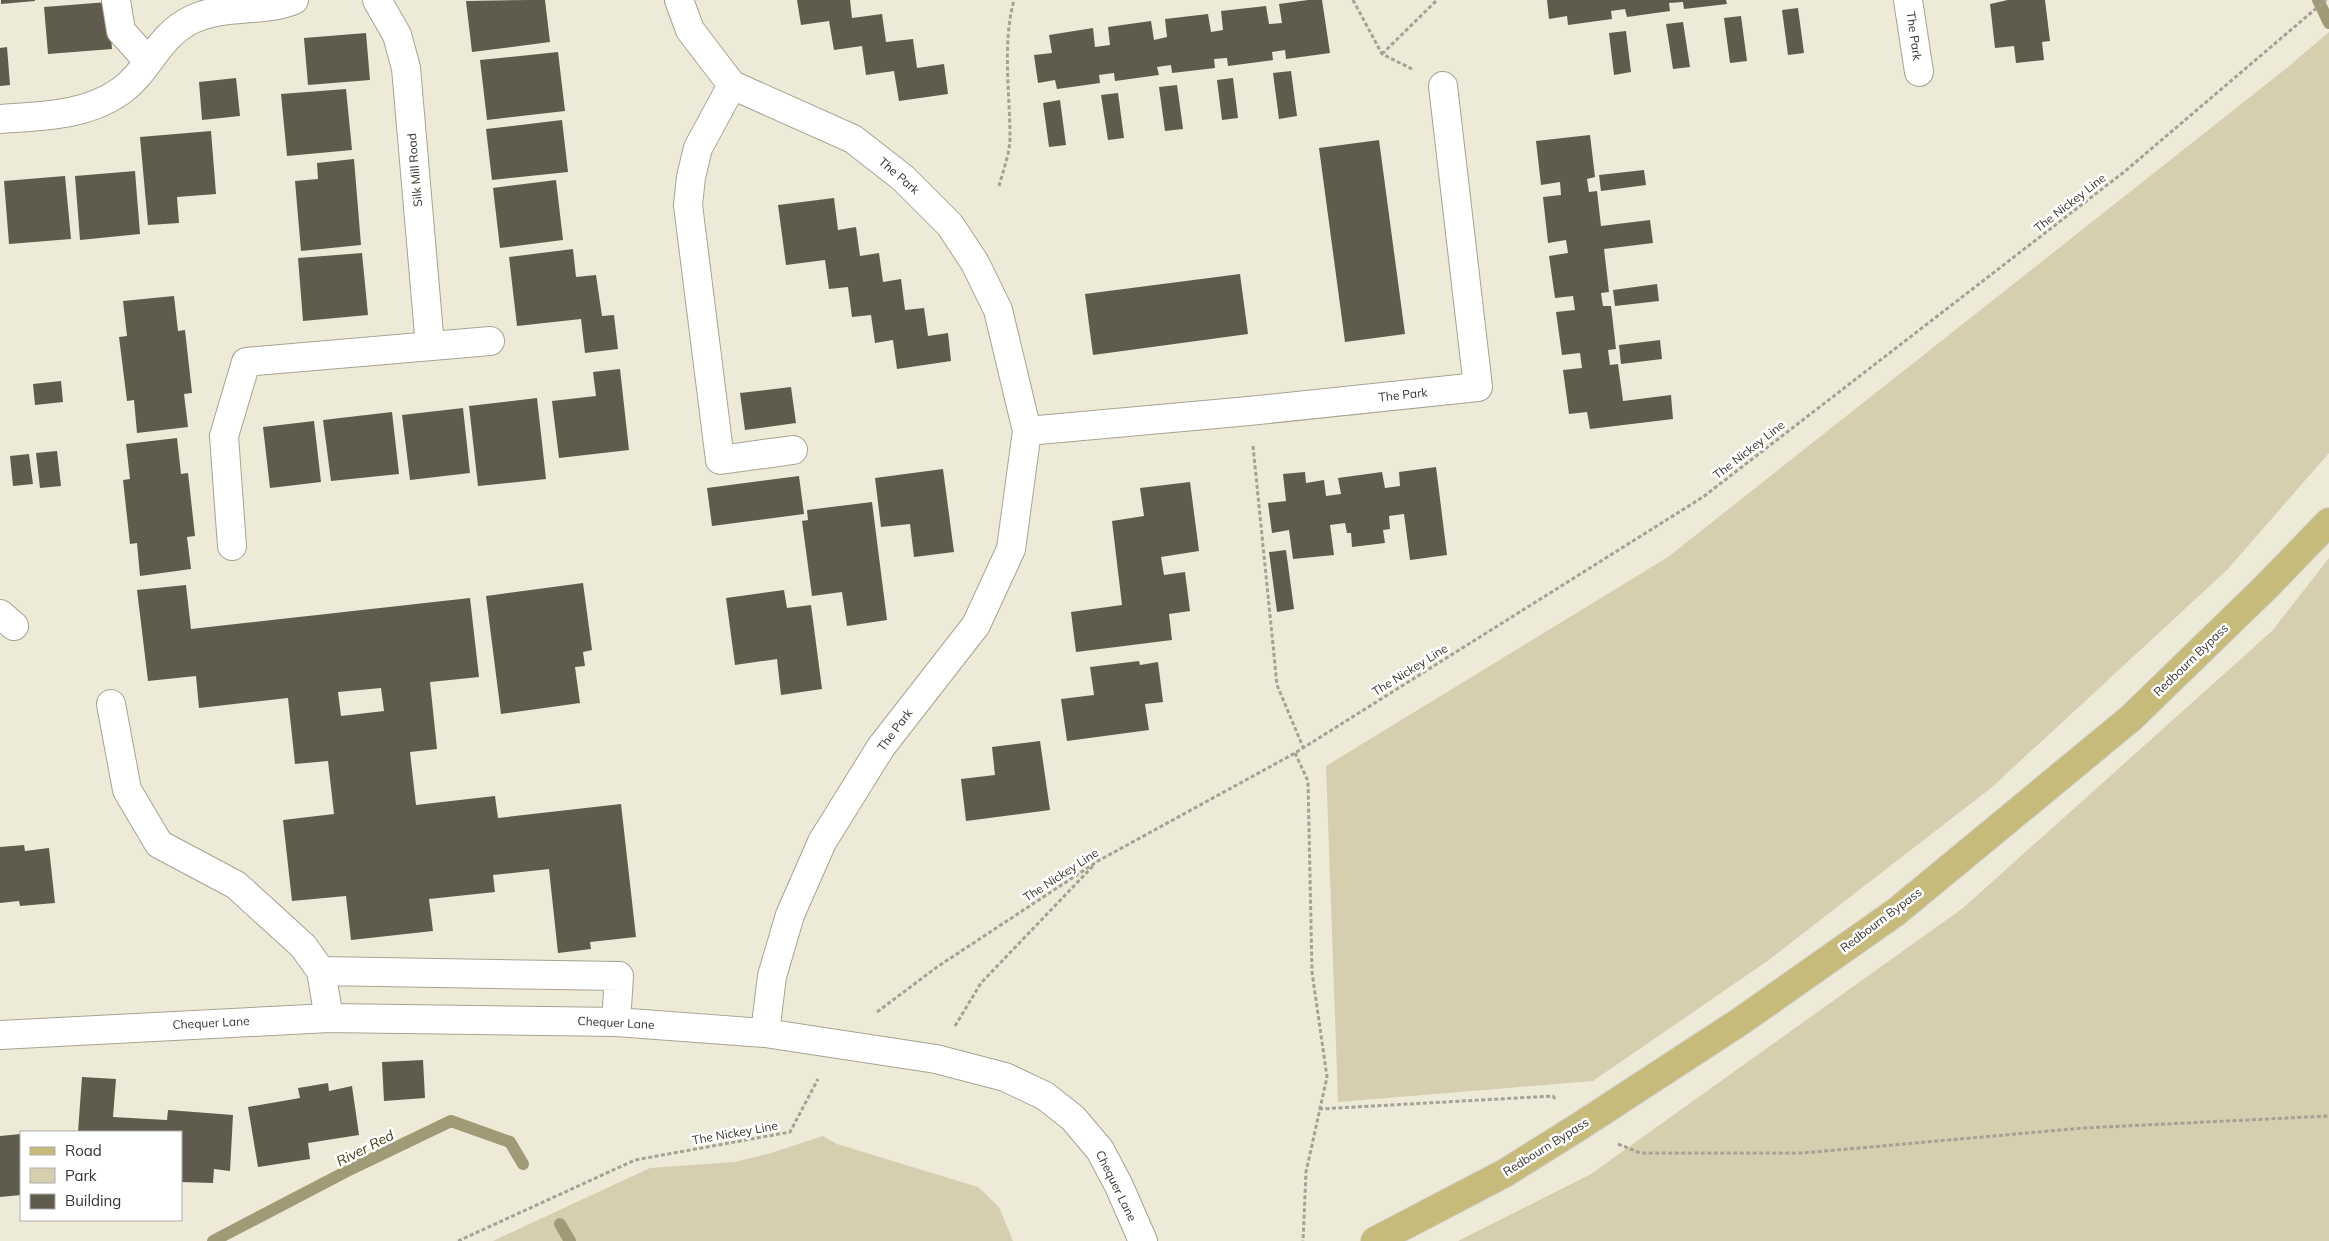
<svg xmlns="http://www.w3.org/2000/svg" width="2329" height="1241" font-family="Mulish,sans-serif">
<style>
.green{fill:#d5cfb0}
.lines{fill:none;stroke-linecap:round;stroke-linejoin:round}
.stream{stroke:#a19a76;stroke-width:12}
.building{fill:#605c4d;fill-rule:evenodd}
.minor-casing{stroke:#a7a392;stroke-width:30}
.major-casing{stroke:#d3d2d1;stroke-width:30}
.path{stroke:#a5a194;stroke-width:3;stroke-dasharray:4 2.5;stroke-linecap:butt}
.minor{stroke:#fff;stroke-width:28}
.major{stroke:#c7bb7b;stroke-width:28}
.labels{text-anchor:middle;stroke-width:5;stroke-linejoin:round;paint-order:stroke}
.street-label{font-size:12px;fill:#35332c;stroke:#fff}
.water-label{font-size:14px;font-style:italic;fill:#443b0c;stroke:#fff}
</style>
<rect width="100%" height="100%" fill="#eeead8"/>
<path class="green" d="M2329,32V453L2227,570L1991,788L1766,962L1593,1081L1338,1102L1326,766L1668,557L2288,67Z
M2329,558V1241H1458L1591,1174L1963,908L2272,631Z
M823,1136L837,1144L978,1187L999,1207L1013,1241H493L650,1168L735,1162L771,1153Z"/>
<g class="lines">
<path class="stream" d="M2318,0L2329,23
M560,1224L570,1241
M213,1241L351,1169L451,1121L510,1142L523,1164"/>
</g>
<path class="building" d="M1,0H35V1L1,4Z
M529,0H545L550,42L472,52L466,1Z
M797,0H850L852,18L882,14L886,42L913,39L917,68L944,64L948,94L899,101L894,71L866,75L862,46L834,50L829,21L801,25Z
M1308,0H1322L1330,53L1286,59L1285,50L1272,52L1273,60L1228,66L1227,58L1214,59L1215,68L1172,73L1171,65L1157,67L1159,75L1115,81L1114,73L1099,75L1100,83L1057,89L1055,80L1038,83L1034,55L1052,53L1049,35L1093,28L1095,47L1110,45L1108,27L1151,21L1154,40L1167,37L1165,19L1208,14L1211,32L1223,30L1221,11L1266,6L1269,24L1282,23L1279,4Z
M1547,0H1726L1727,4L1684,9L1683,2L1669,3L1670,11L1627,17L1625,9L1611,11L1612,19L1568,25L1567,16L1549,19Z
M2008,0H2045L2050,41L2042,42L2044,60L2016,63L2014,46L1995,48L1990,4Z
M108,2L112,49L48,54L44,7Z
M1798,8L1804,53L1788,55L1782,10Z
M1741,16L1747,61L1730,63L1724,18Z
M1683,22L1690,67L1673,69L1666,24Z
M1626,31L1631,72L1614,75L1609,33Z
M366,33L370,80L308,85L304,38Z
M7,47L10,85L0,86V48Z
M558,52L565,111L487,120L480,60Z
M1291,71L1297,116L1279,119L1273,73Z
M236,78L240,116L202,120L199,82Z
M1233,78L1238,118L1222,120L1217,80Z
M1177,85L1183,129L1165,131L1159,87Z
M346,89L352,150L287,156L281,94Z
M1118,93L1124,138L1108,140L1101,95Z
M1060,100L1066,145L1049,147L1043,103Z
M562,120L568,172L492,180L486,129Z
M211,131L216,194L177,197L179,223L148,225L140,137Z
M1590,135L1595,177L1587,179L1589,192L1597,191L1601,226L1650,220L1653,243L1604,249L1609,292L1601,293L1603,306H1611L1616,349L1608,350L1610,365L1618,364L1623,401L1671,395L1673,419L1590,429L1587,412L1569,414L1563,370L1582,368L1580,353L1562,355L1556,312L1575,310L1573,296L1555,298L1549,256L1568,253L1566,240L1548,243L1543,197L1561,195L1560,182L1541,185L1536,141Z
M1379,140L1405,334L1345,342L1319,148Z
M354,159L361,245L301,251L295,181L318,179L317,163Z
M1644,170L1646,185L1601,191L1599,175Z
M135,171L140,234L80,240L75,176Z
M65,176L71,239L9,244L4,181Z
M556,180L563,240L500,248L493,188Z
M834,198L838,230L856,227L860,256L879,253L883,282L901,279L905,310L924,308L928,336L948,333L951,361L897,369L893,340L875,343L871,315L852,317L848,287L829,289L825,260L786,265L778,205Z
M573,249L576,277L596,275L602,316L614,315L618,349L585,353L581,319L517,326L509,257Z
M362,253L368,315L303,321L298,258Z
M1240,274L1248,334L1093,355L1085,294Z
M1657,284L1659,301L1615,306L1613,290Z
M174,296L178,331L185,330L192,393L184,394L188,427L137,433L134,400L127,401L119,337L127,336L123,301Z
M1660,340L1662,359L1621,364L1619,345Z
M620,369L629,450L559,458L552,401L596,396L593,372Z
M61,381L63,402L35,405L33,384Z
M791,387L796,423L745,430L740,393Z
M537,398L546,479L478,486L469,406Z
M463,408L470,473L410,480L402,415Z
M392,412L399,474L331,481L323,420Z
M314,421L321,482L270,488L263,427Z
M177,438L181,474L188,473L195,536L187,537L191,569L140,576L137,543L130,544L123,480L130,479L126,444Z
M57,451L61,486L40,488L36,453Z
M29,454L33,484L13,486L10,456Z
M1436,467L1447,555L1410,560L1404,514L1389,516L1390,529L1383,530L1385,543L1352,547L1351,533H1347L1345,523L1330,525L1334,555L1293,559L1289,530L1272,533L1268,503L1286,501L1283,474L1305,472L1306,483L1324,480L1326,496L1341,494L1338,478L1382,472L1385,488L1400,486L1399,472Z
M943,469L954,552L914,557L910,524L881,527L875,478Z
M799,476L804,514L712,526L707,488Z
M1190,482L1199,551L1161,557L1164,575L1185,572L1190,611L1169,614L1172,640L1076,652L1071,612L1122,605L1112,521L1144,516L1140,488Z
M872,502L887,620L847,626L842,592L812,596L802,521L808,520L807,510Z
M1286,550L1294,609L1277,612L1269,552Z
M583,583L592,650L583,652L585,666L575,667L580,703L501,714L486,596Z
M186,585L191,629L470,598L479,677L430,682L437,749L410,752L416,805L495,796L498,818L621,804L636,937L590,942L591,949L558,953L549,869L493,875L495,892L429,899L433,931L351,940L346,896L292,901L283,820L334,814L328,761L295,764L288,698L199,708L196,676L148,681L137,590ZM381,688L384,711L341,716L338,692Z
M784,590L787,608L811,605L822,689L781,695L777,659L735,665L726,598Z
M1139,661L1140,665L1158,662L1163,702L1145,704L1149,730L1067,741L1061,699L1094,695L1090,667Z
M1040,741L1050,810L966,821L961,779L995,775L992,747Z
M24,845L25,851L49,848L55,903L20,906L19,901L0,903V847Z
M423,1060L425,1098L384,1101L382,1062Z
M82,1077L116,1079L113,1117L167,1120L168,1110L233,1115L230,1171L214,1169L213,1183L181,1182V1132H78Z
M328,1083L329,1091L352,1086L359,1135L308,1143L310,1159L258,1167L248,1107L300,1098L298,1088Z
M21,1134V1195L0,1197V1136Z"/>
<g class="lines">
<g class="minor-casing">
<path id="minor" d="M116,0L121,31L148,61
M377,0L397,35L406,68L430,346
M679,0L690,30L732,85L853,139L903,178L950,225L975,263L998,310L1027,431L1011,549L976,625L881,747L822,842L790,915L772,976L765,1033
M1908,0L1919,72
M732,85L698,148L691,177L688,205L720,460L793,450
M0,119C42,116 86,116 121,91C150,70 157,36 193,19C225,4 262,13 294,0
M1027,431L1249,411L1478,387L1443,86
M232,546L224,436L246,362L490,341
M0,614L14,626
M111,704L127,790L159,844L236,885L303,946L321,971L329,1018
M321,971L619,976L616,1022
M0,1035L329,1018L616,1022L765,1033L936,1059L1005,1077L1045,1096L1073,1118L1100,1150L1119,1186L1143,1241"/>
</g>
<g class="major-casing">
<path id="major" d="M1375,1241L1505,1173L1580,1126L1741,1021L1896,912L2131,718L2266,587L2329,522"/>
</g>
<path class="path" d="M1353,0L1382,54L1412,69
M1382,54L1437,0
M999,186C1003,171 1010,153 1010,137C1010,92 1002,45 1014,0
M1253,446L1277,685L1303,747
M1295,753L1308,781L1312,972L1327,1077L1306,1172L1303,1241
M877,1012L937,967L1098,861L1295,753L1703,497L2124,172L2326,0
M955,1026L981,983L1094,865
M1319,1109L1553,1096L1555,1099
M1618,1144L1640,1153H1803L2083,1128L2329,1116
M458,1241L635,1160L790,1132L818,1079"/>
<use href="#minor" class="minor"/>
<use href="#major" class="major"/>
</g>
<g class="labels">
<g class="street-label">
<text transform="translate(1914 36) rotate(82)" y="4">The Park</text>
<text transform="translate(415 170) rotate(-95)" y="4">Silk Mill Road</text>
<text transform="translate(899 176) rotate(41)" y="4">The Park</text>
<text transform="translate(2070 203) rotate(-38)" y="4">The Nickey Line</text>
<text transform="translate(1403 395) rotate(-6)" y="4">The Park</text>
<text transform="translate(1749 450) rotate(-38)" y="4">The Nickey Line</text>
<text transform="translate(2191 660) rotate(-44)" y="4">Redbourn Bypass</text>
<text transform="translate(1410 670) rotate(-32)" y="4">The Nickey Line</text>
<text transform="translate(895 730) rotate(-53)" y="4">The Park</text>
<text transform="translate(1061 875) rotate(-33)" y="4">The Nickey Line</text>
<text transform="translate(1881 920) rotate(-37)" y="4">Redbourn Bypass</text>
<text transform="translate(211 1023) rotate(-3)" y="4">Chequer Lane</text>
<text transform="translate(616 1023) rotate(3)" y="4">Chequer Lane</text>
<text transform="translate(735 1133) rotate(-10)" y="4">The Nickey Line</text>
<text transform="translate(1546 1147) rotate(-32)" y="4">Redbourn Bypass</text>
<text transform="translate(1116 1186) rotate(64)" y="4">Chequer Lane</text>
</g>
<g class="water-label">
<text transform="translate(365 1148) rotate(-27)" y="5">River Red</text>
</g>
</g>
<rect x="20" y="1131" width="162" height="90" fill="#ffffff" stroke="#aeadab"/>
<rect x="30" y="1147" width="25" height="8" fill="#c7bb7b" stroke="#aeadab"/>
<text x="65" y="1156" font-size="15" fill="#35332c">Road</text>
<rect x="30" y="1168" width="25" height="15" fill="#d5cfb0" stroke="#aeadab"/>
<text x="65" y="1181" font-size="15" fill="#35332c">Park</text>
<rect x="30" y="1194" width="25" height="15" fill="#605c4d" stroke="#aeadab"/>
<text x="65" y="1206" font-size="15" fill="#35332c">Building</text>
</svg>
